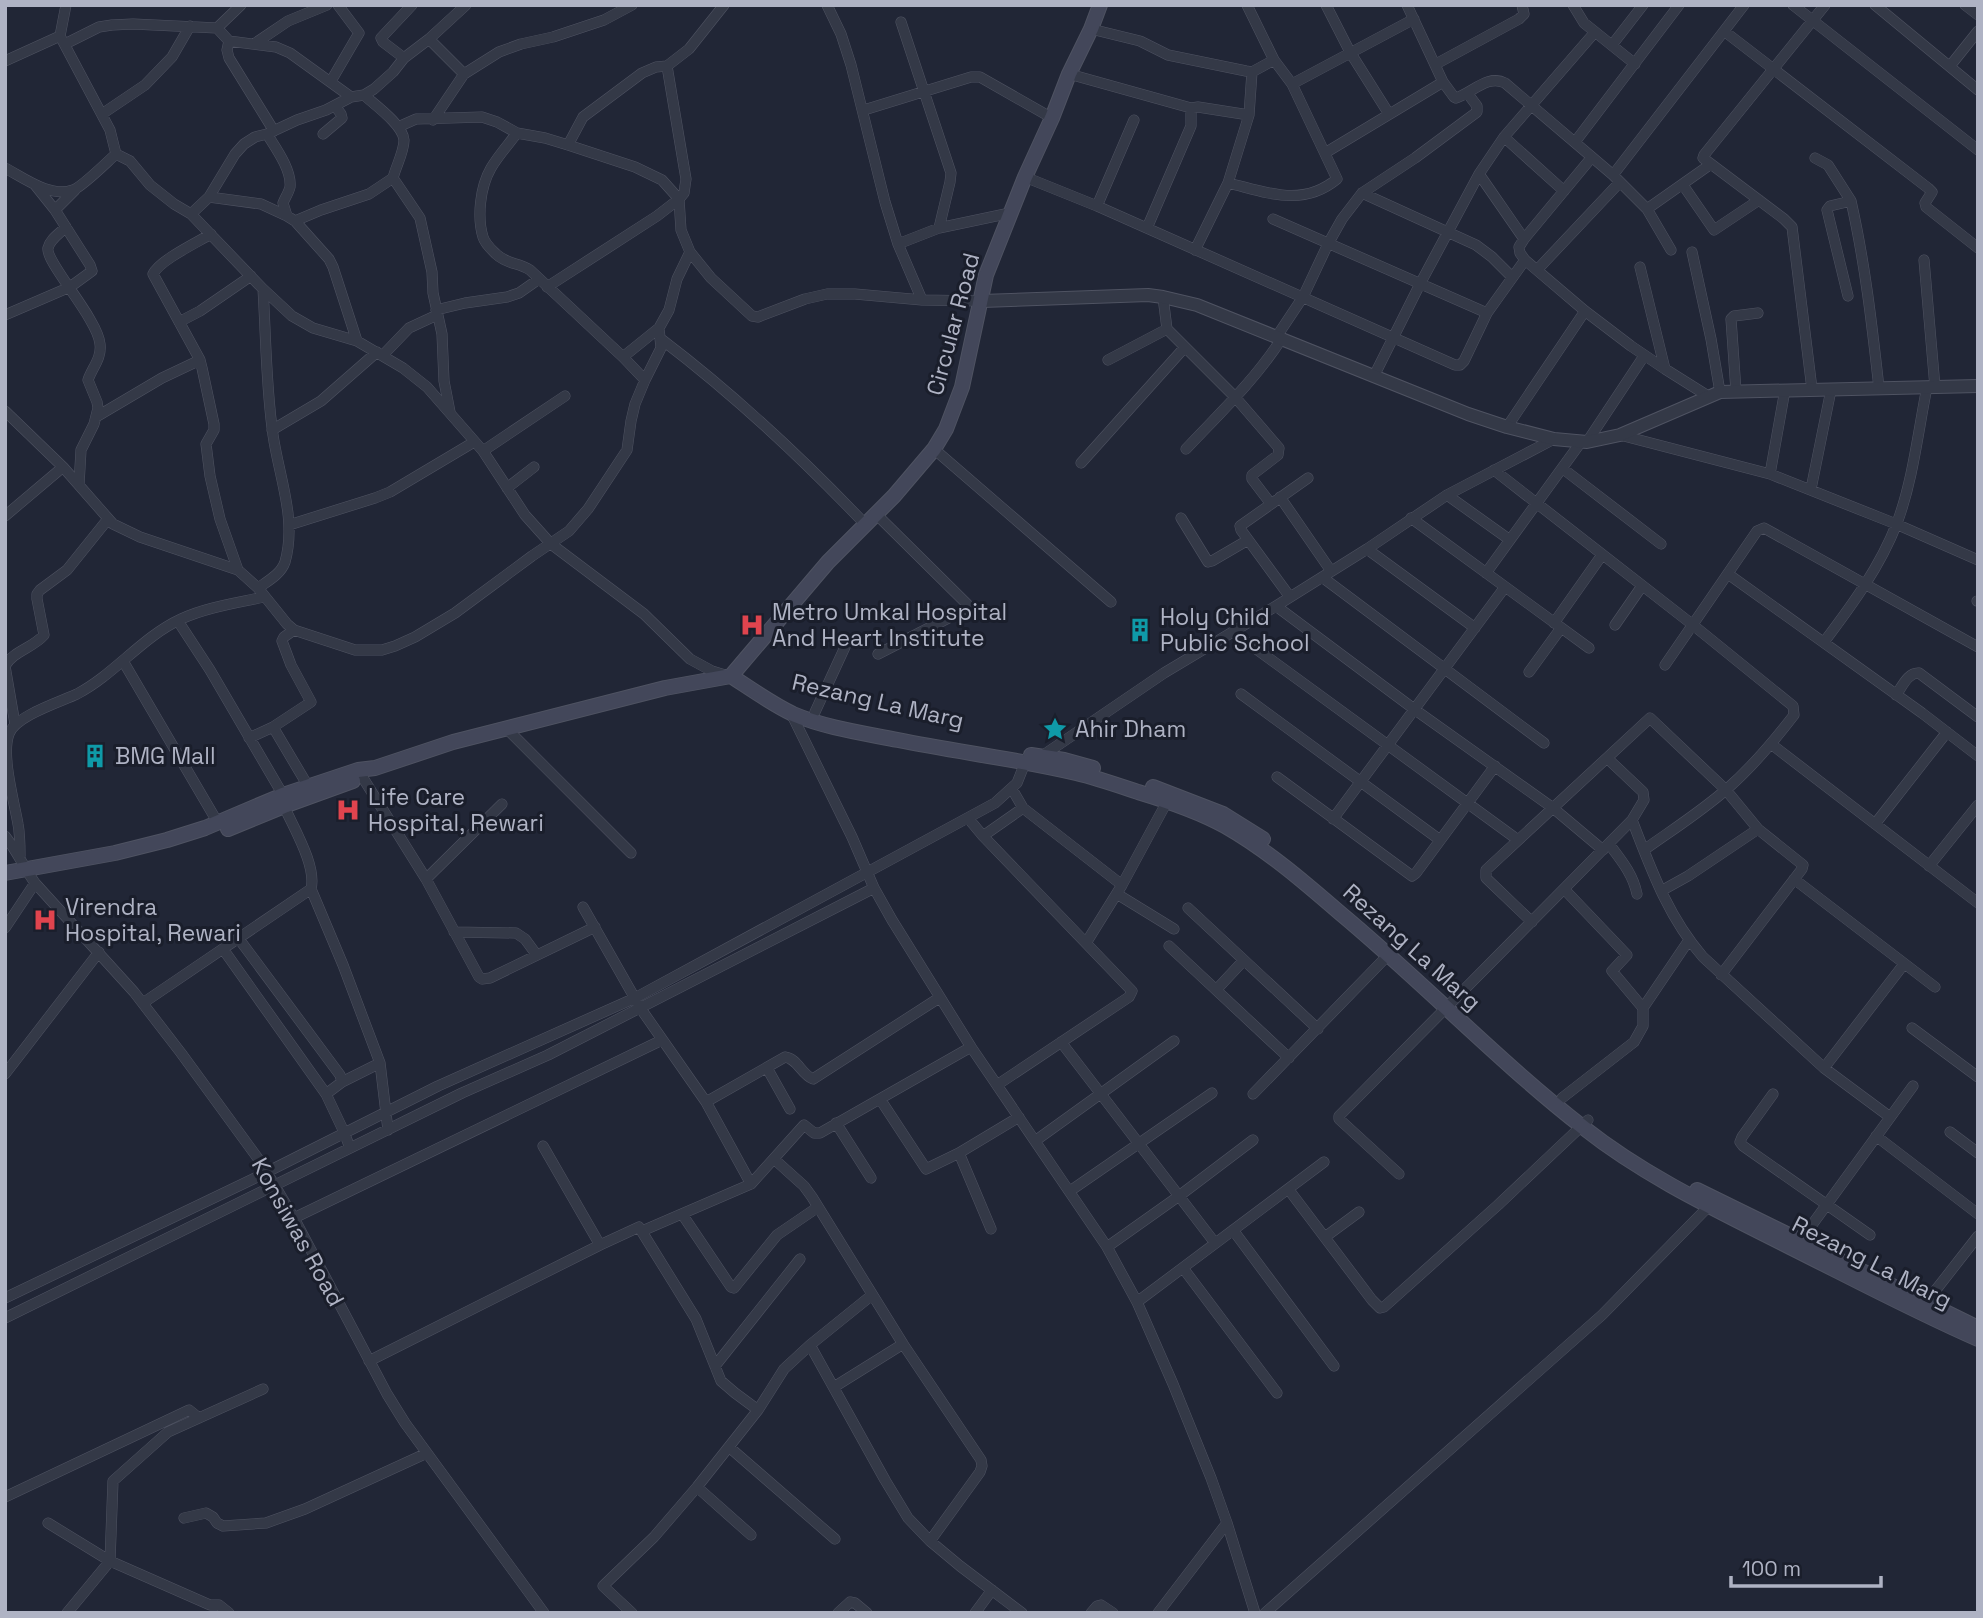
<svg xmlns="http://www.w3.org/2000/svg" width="1983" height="1618" font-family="'Space Grotesk',sans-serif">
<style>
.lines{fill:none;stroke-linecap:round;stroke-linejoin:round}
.minor-casing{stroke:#4f5362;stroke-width:11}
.tertiary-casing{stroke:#4f5362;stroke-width:14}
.secondary-casing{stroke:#4f5362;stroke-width:16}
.minor{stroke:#343947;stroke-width:10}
.tertiary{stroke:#343947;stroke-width:12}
.secondary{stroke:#43475a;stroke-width:14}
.labels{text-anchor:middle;stroke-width:6;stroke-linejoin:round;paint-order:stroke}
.street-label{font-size:23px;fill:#afb3c4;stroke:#1a1e2b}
.poi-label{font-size:23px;fill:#afb3c4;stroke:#1a1e2b;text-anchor:start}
</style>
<rect width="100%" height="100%" fill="#212636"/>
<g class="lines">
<g class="minor-casing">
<path id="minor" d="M66,5L60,36L110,130L116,154
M827,5L841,34L851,65L885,202L898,244L922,300
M1326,5L1350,52L1389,114
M1407,5L1443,82L1454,97L1456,98C1472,93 1488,74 1505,83L1613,175L1647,209L1671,250
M1573,5L1584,23L1635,64
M1793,5L1978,150
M1875,5L1978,90
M1965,5L1978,15
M901,22L951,173L950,182L939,228
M217,28L241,5
M1091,29L1140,41L1168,55L1246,71L1252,72L1274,60
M1724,31L1928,188L1932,192L1925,203L1926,207L1978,248
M429,39L464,74
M229,41L227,50L229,58L274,131
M65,44L99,27L112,25L133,24L217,28L229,41L276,47L290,53L351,97
M254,44L288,21L327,5
M1612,45L1643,5
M404,58L383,42L381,38L412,5
M5,61L60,36
M1436,64L1519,19L1524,14L1522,5
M1950,66L1978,31
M1069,74L1191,108L1198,107L1249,115
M331,81L359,33L338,5
M1292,84L1414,19
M364,95C375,105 403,125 404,140C404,152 396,166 393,178L420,218L432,272L433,293L442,334L444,381L450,412
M864,110L971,77H980L1052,118
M102,114L145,85L172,57L190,26
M433,120L464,74L499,52L521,44L553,37L604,20L632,5
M398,127L416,119L482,117L497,122L517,133L545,138L568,145L635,167L662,180L679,199L681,230L690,252L711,278L752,316L758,317L805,299L827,294H855L922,300L982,301
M517,133C508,145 498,156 491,168C480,187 477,217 483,237C485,244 492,250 496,254C508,265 518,262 530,270L623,357L645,380
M267,134C275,147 292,170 290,187C289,192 285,198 283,203L287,216
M323,134L342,118L341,114L335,106
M1504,137L1564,191
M1575,142L1679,5
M568,145L583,117L642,73L656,67L667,66L689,49L724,5
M1325,153L1443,82
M1592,157L1524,239L1519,247L1520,253L1525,260L1585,311L1631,346L1665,369L1708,396
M1815,158L1828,165L1851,201
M5,168C24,178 50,198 73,190C82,187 107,162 116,154L130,161L150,185L174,204L191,214L263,289L292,316L313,328L357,341L403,368L427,387L483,451L525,515L551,544L644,614L690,659L712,671L725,675
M1479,174L1524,239
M1613,175L1744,5
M1025,177L1097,206L1455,365H1460L1464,361L1487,313L1525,260
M1228,183C1266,192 1302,208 1337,179L1292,84L1274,60L1247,5
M35,185L55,210L75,190
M1683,185L1714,230L1759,200
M1362,193L1476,245L1492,257L1512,277
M209,197L261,204L287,216L295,221L329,259L333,267L357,341
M1097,206L1134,120
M1647,209L1711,164
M191,214L209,197L235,154L244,144L255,137L267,134L297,120L326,110L351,97L364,95L374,89L393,72L404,58L429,39L466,5
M1273,219L1487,313
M295,221L321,210L369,194L393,178
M66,227C60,233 50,239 48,248C45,262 98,319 100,344C102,358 92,368 88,380L97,402L98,408L94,424L81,450L79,485
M1147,228L1191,126V108
M211,234C196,243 160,260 153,274L200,360L202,368L214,424V430L206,444L210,476L220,519L238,570
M898,244L939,228L1010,213
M1195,250L1228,183L1249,115L1252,72
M1692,252L1711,339L1720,392
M1924,260L1935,387
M1640,267L1665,369
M1537,270L1620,182
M547,287L657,216L679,199L684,193L686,179L667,66
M1848,296L1827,210L1830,206L1851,201C1865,263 1872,325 1879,388
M1163,297L1167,329L1235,397L1279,448L1278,455L1252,475V479L1271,504
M436,310L465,303L507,297L519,293L539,279
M5,315L70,287L92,271L90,265L55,210
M179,322L200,311L251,276
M1277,336L1303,297L1328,244L1342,219L1362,193L1415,158L1477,112V106L1468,94
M661,339C736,396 801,457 865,524
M383,355L409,328L437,315
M623,357L659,328
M1108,360L1167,329
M1374,376L1420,284L1479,174L1504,137L1595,32
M1812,389L1792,227L1784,219L1703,158L1704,155L1825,5
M1736,391L1731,319L1734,316L1758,313
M5,411L63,467L113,524L140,537L238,570L258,588L287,624L294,630L355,650H382L395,646L415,637L455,613L532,556L569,531L588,509L627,450L631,421L635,404L645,380L661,348L659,328L669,310L677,279L690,252
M96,417L162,378L200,360
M1507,427L1585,311
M272,430L321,401L377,352
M1620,435L1770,474L1896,524L1978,560
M1587,442L1644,356
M934,449L1111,602
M1186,449C1219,414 1256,379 1282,338
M483,451L565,396
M1081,463L1185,347
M1562,468L1661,544
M1494,470L1693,625L1793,706L1794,715C1774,741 1753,766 1728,788C1702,811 1672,830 1644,850
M1770,474L1785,390
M507,488L534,467
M1811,489L1831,390
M1447,495L1510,540
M1280,497L1331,571
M876,514L967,604L964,610L878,654
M5,516L63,467
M1181,518L1208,562L1212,561L1248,540
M1411,518L1589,648
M289,525L375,498L390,492L474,442
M1367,549L1475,628
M1486,573L1581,442
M1728,574L1922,713L1978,756
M1322,577L1544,743
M258,588C268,581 281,574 285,562C297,519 279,477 273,435C266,387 266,338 263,289
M1290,597L1241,530L1240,526L1308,478
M1977,601H1978
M1276,606L1414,709L1553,808L1603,850
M178,621L210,670L283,795
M1554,623L1602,555
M1615,625L1642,586
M294,630L284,637L282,641L291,665L311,702L273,727L308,786
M1233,632L1518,840
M1824,642C1852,605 1880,567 1897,523C1913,480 1918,432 1927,387
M123,661L218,823
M1665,665L1757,531L1764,528L1978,647
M5,666C13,651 33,648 44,635L37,599V594L40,590L67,570L108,519
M5,666L15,724
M1529,672L1561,628
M1241,694L1440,840
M1896,695C1902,687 1908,672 1919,673L1978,717
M815,712L845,647
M791,713L852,837L874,888L892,920L971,1047L1107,1247L1137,1302L1173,1384L1211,1478L1227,1523L1255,1613
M506,728L631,853
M249,738L273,727
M1771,744L1978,903
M1042,756L1164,673L1276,606L1367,549L1447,495L1554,439
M358,770L426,879L479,977L482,979L490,978L595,927
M1277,777L1412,876L1416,873L1495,766
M1012,789L1023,808
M968,818L983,836L1132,991L1129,997L997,1085
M1333,819L1505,587
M1632,820C1651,869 1668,917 1703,957L1824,1068L1890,1117
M1875,824L1947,732
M5,836C17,851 24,868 35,883L134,992L181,1053L262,1164L294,1218L387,1394L405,1423L544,1613
M983,836L1023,808L1122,885
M1609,844C1621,860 1633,874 1637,894
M20,856C20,846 20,834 18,824C14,801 1,755 9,734C15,716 60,702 77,694C115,674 142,637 181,619C207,607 237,603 264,597
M1929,866L1978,805
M426,879L502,804
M1794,879L1935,987
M311,889L343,965L380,1063L388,1130
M1564,889L1627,955L1612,971L1643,1008
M1661,891L1688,876L1758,829
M1117,894L1174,929
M583,907L641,1009L706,1102L751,1184
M1188,908L1318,1029
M1532,922L1486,878V870L1650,718L1726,790L1758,829L1803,865L1802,869L1721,975
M5,928L35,883
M454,932L516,933L525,939L536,954
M239,939L340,1075L342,1082L326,1094
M1086,943L1122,885L1169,798
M1169,946L1289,1058
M223,949L326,1094L344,1132L350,1148
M1217,989L1244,960
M143,1003L311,889C317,866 293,827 284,806
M1912,1028L1978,1077
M1061,1042L1215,1243
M767,1068L790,1109
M1824,1068L1904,964
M5,1074L99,952
M342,1082L380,1063
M1253,1094L1395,948
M1773,1094L1742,1137L1740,1142L1743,1146L1870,1235
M1562,1098L1634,1042L1643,1026V1008L1689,940
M880,1099L926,1169L959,1153L1019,1117
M706,1102L785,1057C798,1059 801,1074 813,1079L939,998
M836,1123L871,1178
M1950,1132L1978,1153
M1876,1136L1978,1214
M1035,1141L1174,1041
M543,1146L600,1245
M959,1153L991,1229
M774,1159L804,1186L812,1197L903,1344L981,1460L982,1466L980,1472L930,1541
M1399,1174L1339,1119V1116L1632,820L1644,800L1643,792L1607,758
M1289,1190L1372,1300L1380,1308L1384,1307L1498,1205L1588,1120
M1070,1191L1212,1093
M682,1214L731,1287L734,1288L777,1235L818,1207
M294,1218L662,1040
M1233,1230L1334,1366
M642,1231L751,1184L804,1125L814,1133H820L971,1047
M1325,1237L1359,1212
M1798,1244L1913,1086
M1107,1247L1179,1196L1253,1140
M1183,1268L1277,1393
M5,1298L253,1179L438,1086L635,998L995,803L1017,783L1027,758
M1137,1302L1324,1162
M1924,1305L1978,1236
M5,1318L462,1093L548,1055L874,888
M810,1345L885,1480L908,1518L930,1541L960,1566L1022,1613
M369,1361L600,1245L639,1227L696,1319L721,1381L735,1393L758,1410
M715,1366L800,1259
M834,1387L903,1344
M729,1447L835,1539
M697,1487L751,1535
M5,1497L189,1410L199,1418
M184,1518L206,1513L213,1517L217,1523L223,1526L266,1523L305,1509L427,1453
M48,1523L110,1561L210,1605H219L229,1613
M67,1613L110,1561L113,1481L168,1432L263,1389
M632,1613L603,1586L654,1537L697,1487L758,1410L784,1369L810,1345L872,1295
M838,1613L850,1602L855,1603L867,1613
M975,1613L992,1590
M1091,1613L1097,1606L1101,1605L1113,1613
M1158,1613L1227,1523
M1265,1613L1602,1315L1711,1204"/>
</g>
<g class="tertiary-casing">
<path id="tertiary" d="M982,301L1148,295L1163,297L1197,305L1468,414L1507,427L1554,439L1587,442L1620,435L1720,392L1978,386"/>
</g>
<g class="secondary-casing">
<path id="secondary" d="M731,676C751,689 772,704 793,714C826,728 863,733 898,740C957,752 1017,759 1076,773C1097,778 1117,785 1138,792C1168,801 1198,811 1225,826C1267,850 1303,881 1340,913C1423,982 1499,1062 1584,1128C1646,1177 1719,1211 1790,1247C1852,1278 1914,1311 1978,1339
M731,676L828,562L894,496L934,449L946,429L962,387L986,275L1025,177L1052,118L1069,74L1091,29L1100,5
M1031,755L1064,760L1093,768
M1153,787L1223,814L1263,839
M228,829L284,806L353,781
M5,873L115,853L167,840L205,828L283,795L358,770L375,768L453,742L665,688L731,676
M1697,1190L1978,1328"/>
</g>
<use href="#minor" class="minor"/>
<use href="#tertiary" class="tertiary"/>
<use href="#secondary" class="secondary"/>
</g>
<defs>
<g id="hospital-bare" transform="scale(1.89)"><path d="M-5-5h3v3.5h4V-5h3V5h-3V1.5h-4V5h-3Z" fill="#e0444e" stroke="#1a1e2b" stroke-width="2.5" paint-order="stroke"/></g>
<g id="building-bare" transform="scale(1.89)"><path d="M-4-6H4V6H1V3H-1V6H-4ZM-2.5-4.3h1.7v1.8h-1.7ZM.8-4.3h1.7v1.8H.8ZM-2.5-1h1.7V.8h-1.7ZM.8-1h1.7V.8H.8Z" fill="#0f9aa8" stroke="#1a1e2b" stroke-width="2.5" paint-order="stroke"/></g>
<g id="sight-bare" transform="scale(1.89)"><path d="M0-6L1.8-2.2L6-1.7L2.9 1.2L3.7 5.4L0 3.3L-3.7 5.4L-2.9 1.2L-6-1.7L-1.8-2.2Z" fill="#0f9aa8" stroke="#1a1e2b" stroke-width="2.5" paint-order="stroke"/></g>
</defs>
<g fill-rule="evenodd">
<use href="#hospital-bare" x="752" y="625"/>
<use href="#building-bare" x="1140" y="630"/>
<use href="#sight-bare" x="1055" y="729"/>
<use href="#building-bare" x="95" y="756"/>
<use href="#hospital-bare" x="348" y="810"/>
<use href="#hospital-bare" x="45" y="920"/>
</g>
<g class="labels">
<g class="street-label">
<text transform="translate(953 324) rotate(-75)" y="8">Circular Road</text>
<text transform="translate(878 701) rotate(13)" y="8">Rezang La Marg</text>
<text transform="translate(1412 947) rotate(42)" y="8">Rezang La Marg</text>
<text transform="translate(298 1232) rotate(61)" y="8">Konsiwas Road</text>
<text transform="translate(1872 1262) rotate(27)" y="8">Rezang La Marg</text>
</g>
<g class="poi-label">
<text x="772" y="620">Metro Umkal Hospital<tspan x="772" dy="26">And Heart Institute</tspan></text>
<text x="1160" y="625">Holy Child<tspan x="1160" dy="26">Public School</tspan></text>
<text x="1075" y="737">Ahir Dham</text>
<text x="115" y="764">BMG Mall</text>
<text x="368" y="805">Life Care<tspan x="368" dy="26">Hospital, Rewari</tspan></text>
<text x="65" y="915">Virendra<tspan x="65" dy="26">Hospital, Rewari</tspan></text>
</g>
</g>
<rect width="1983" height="1618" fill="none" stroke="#afb3c4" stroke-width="14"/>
<path d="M1731 1576v10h150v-10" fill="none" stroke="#afb3c4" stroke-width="3.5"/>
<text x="1742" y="1576" font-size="21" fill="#afb3c4" stroke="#1a1e2b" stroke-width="5" paint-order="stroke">100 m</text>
</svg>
